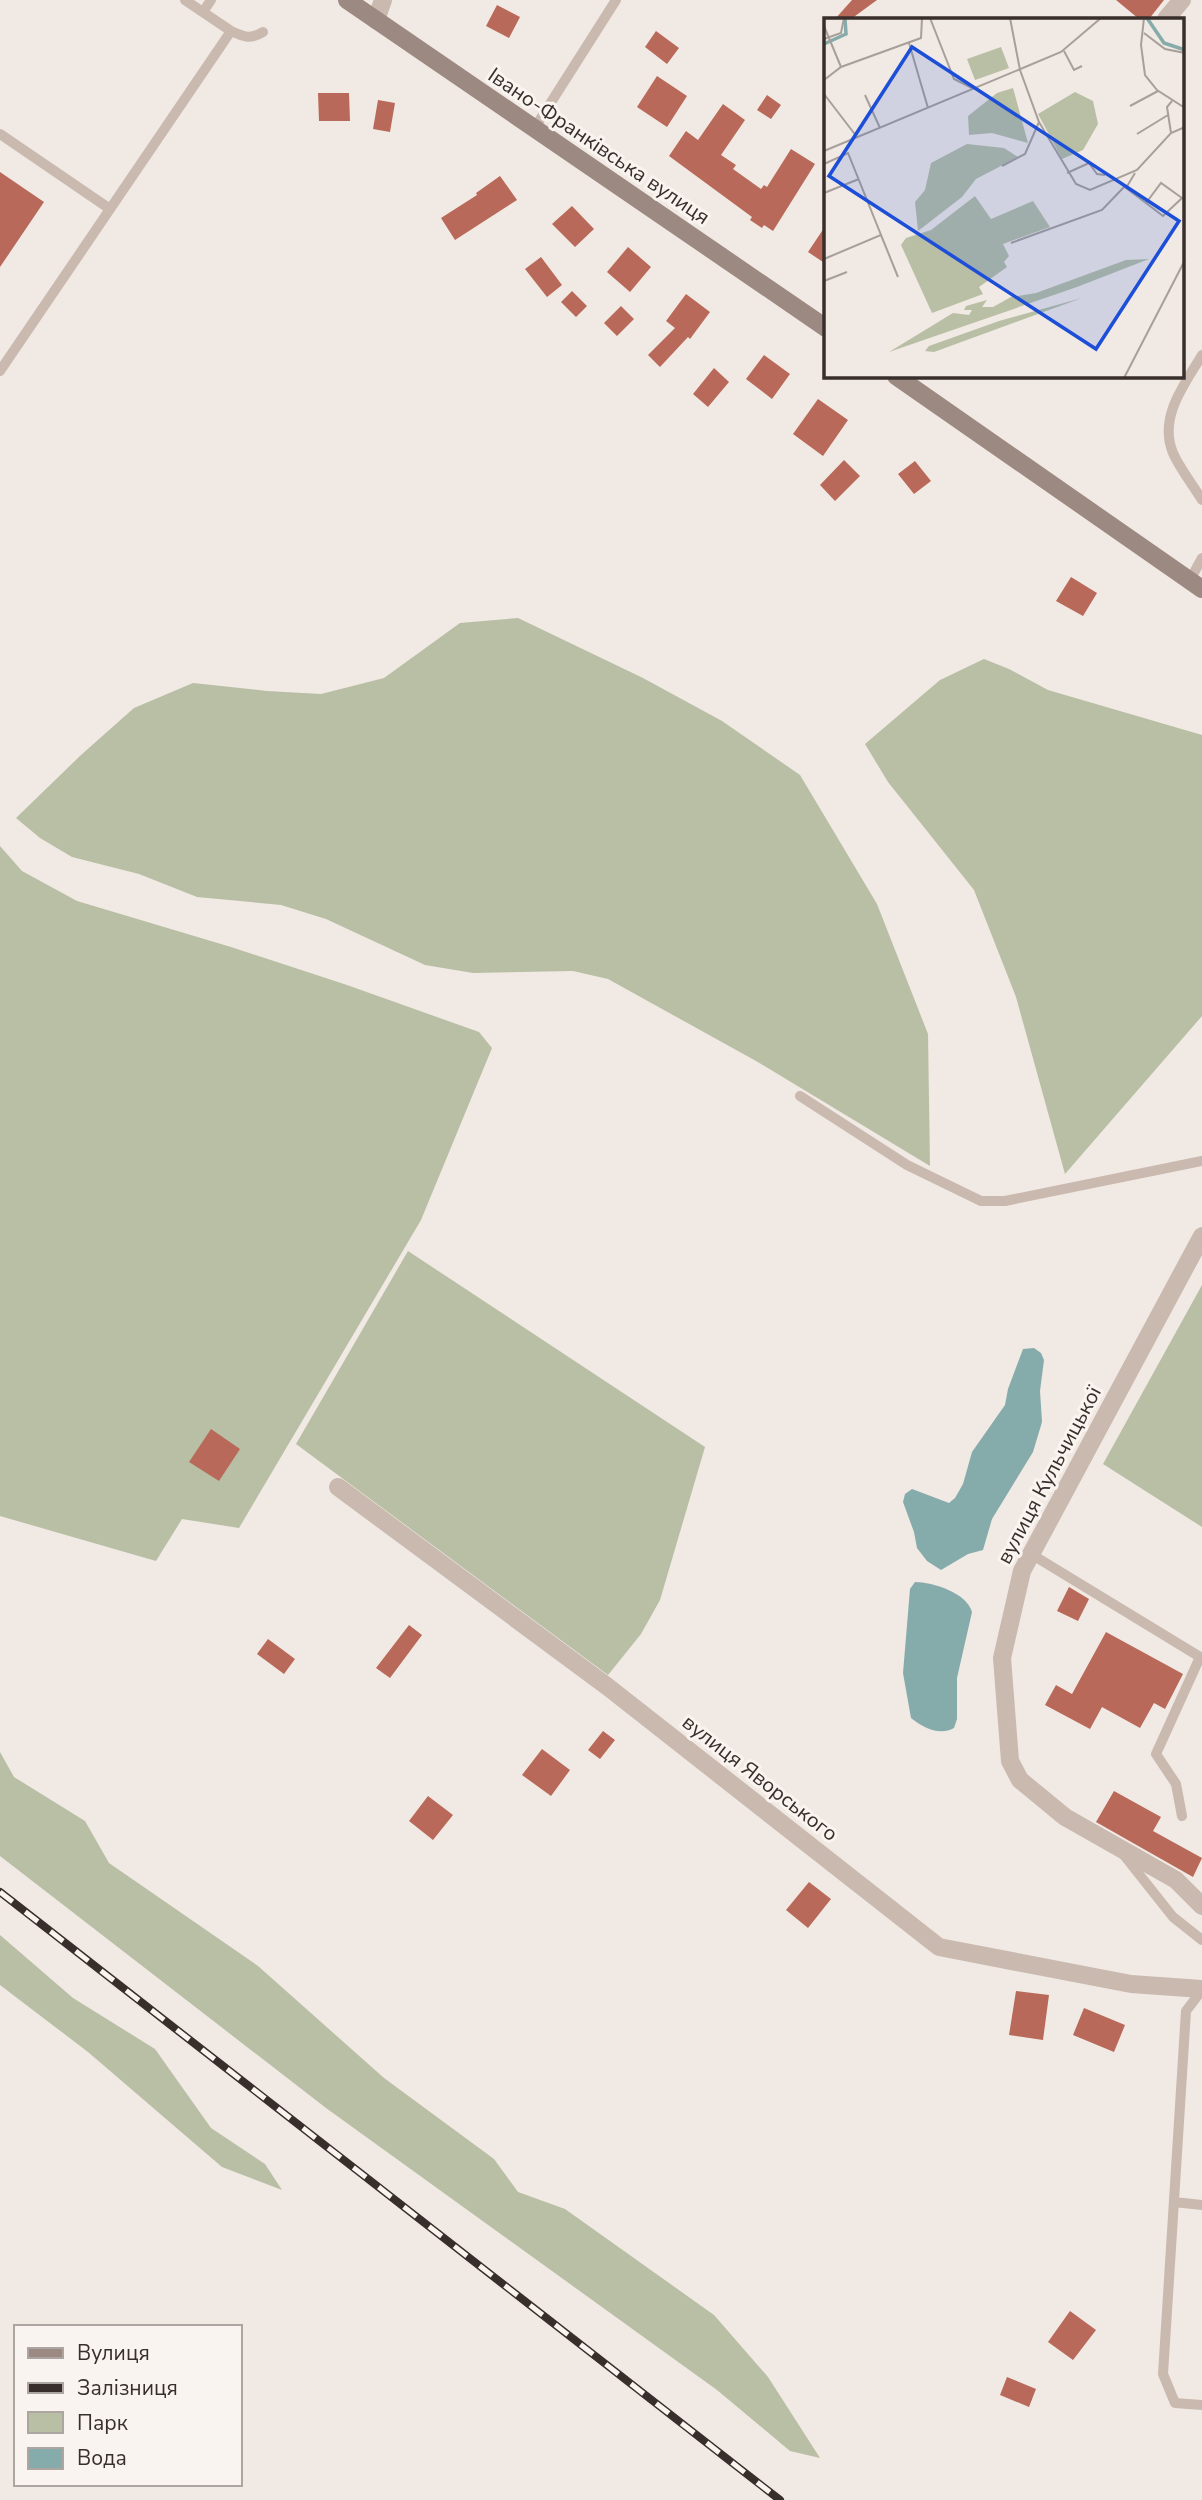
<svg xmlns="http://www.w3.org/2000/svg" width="1202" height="2500" font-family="'Nunito Sans',sans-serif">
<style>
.green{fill:#b8bfa4}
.water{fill:#85abaa}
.building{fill:#b96959}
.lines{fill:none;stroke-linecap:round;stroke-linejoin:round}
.service{stroke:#c9b9af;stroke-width:10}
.minor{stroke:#c9b9af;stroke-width:18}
.secondary{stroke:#9c8981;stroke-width:18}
.rail-casing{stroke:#382f2c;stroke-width:8}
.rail{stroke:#f9f4ef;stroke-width:5;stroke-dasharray:16;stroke-linecap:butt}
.labels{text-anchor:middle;stroke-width:6;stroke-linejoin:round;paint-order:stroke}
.street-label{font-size:21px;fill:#382f2c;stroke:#f9f4ef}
.inset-river{fill:none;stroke:#85abaa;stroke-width:3.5}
.inset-road{fill:none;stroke:#a79f9a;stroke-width:2}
.view{fill:#1d4ed8;fill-opacity:0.15;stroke:#1d4ed8;stroke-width:3.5}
.inset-edge{fill:none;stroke:#382f2c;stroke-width:3.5}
</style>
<rect width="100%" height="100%" fill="#f1e9e3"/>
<path class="green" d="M518,618L643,678L722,721L800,775L877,904L928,1034L930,1166L756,1061L608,979L573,971L473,973L425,965L326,919L281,905L197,897L139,874L72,857L40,838L16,818L81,755L134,708L193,683L267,691L321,694L384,678L460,623Z
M984,659L1009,669L1048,690L1202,735V1016L1065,1174L1016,997L974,890L888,782L865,744L940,680Z
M0,846L22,871L77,901L231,947L347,985L479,1032L492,1048L421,1220L239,1528L182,1519L156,1561L0,1516Z
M408,1251L705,1447L660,1600L641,1634L608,1675L296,1444Z
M1202,1285V1527L1103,1464Z
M0,1752L14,1777L85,1821L109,1863L258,1966L384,2078L494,2159L518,2192L565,2209L714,2315L768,2377L820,2458L790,2451L717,2390L326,2108L0,1856Z
M0,1935L73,1998L155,2049L211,2128L265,2164L282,2190L222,2167L88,2052L0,1985Z"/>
<path class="water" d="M1034,1348L1041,1353L1044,1360L1040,1391L1042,1422L1033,1452L992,1519L983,1550L968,1554L941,1570L927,1561L917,1548L914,1532L903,1502L905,1494L912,1489L949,1503L955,1498L963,1484L972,1452L1005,1405L1008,1389L1023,1349Z
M915,1582C933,1582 967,1593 972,1612L957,1678V1719L954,1728C940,1736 923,1728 911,1718L903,1673L910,1589Z"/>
<path class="building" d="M852,0H877L851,19H835Z
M1116,0H1164L1149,19H1139Z
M497,5L520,17L509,38L486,26Z
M656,31L679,48L667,64L645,47Z
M657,76L687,96L667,127L637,107Z
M318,93H349L350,121H319Z
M767,95L781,105L771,119L757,110Z
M378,100L395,103L390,132L373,129Z
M723,104L745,120L721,155L736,165L733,169L761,189L764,185L767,187L791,149L815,164L773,231L764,225L762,228L750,220L752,217L669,156L686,131L698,140Z
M0,172L44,202L0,267Z
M500,176L517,200L455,240L441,218L477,195L476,193Z
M572,206L594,229L575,247L552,224Z
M826,225V264L808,252Z
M628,247L651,267L630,292L607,272Z
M541,257L562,285L547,297L525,269Z
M572,291L587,306L576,317L561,302Z
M686,294L710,312L690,339L688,337L660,367L648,355L675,328L666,321Z
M621,306L634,319L617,336L604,323Z
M764,355L790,374L772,399L746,379Z
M714,368L729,382L708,407L693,394Z
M818,399L848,420L823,456L793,434Z
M844,460L860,476L835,501L820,485Z
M915,461L931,481L914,494L898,474Z
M1071,577L1097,593L1083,616L1056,601Z
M211,1429L240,1449L219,1481L189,1462Z
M1069,1587L1089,1599L1078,1621L1057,1611Z
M409,1625L422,1635L390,1678L376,1668Z
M1106,1632L1183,1674L1165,1709L1154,1703L1140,1728L1102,1707L1090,1729L1045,1705L1056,1685L1072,1694Z
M268,1639L295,1659L284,1674L257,1654Z
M603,1731L615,1740L600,1759L588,1750Z
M542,1749L570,1770L551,1796L522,1775Z
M1114,1791L1161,1817L1153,1831L1202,1858L1193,1877L1096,1822Z
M428,1796L453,1815L433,1840L409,1821Z
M809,1882L831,1899L808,1928L786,1910Z
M1016,1991L1049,1995L1043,2040L1009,2035Z
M1084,2008L1125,2025L1114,2052L1073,2035Z
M1070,2311L1096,2330L1073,2360L1048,2342Z
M1007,2377L1036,2389L1029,2407L1000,2395Z"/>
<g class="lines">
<path class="service" d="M203,12L211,0
M231,31C244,37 250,40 263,32
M534,129L616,0
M0,134L110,209
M1202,355C1185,384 1158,417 1173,453C1180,469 1193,485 1202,500
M0,371L231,31L185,0
M1190,580L1202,558
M800,1096L907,1165L981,1201H1005L1202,1161
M1031,1554L1200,1657L1156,1754L1176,1784L1182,1816
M1123,1854L1173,1917L1202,1940
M1202,1990L1186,2011L1163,2374L1175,2403L1202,2405
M1174,2202L1202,2205"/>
<path class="minor" d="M1166,19L1182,0
M376,20L383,0
M1202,1236L1022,1571L1002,1658L1010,1761L1020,1780L1065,1817L1176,1880L1202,1906
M338,1487L608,1687L939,1947L1131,1984L1202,1989"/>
<path class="secondary" d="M347,0L826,328
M896,376L1202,589"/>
<g class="rail-casing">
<path id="rail" d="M0,1892L780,2500"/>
</g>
<use href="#rail" class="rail"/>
</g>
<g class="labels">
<g class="street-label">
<text transform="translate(599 146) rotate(34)" y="7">Івано-Франківська вулиця</text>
<text transform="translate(1049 1475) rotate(-62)" y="7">вулиця Кульчицької</text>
<text transform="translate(760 1778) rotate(38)" y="7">вулиця Яворського</text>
</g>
</g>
<g transform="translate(824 18)">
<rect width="360" height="360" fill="#f1e9e3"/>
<path d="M177,29L185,50L151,62L143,41ZM189,70L204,125L168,115L145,117L144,98L173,75ZM251,74L269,83L274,106L259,132L238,141L214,96ZM143,126L180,130L194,139L152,161L138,179L94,213L91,184L101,172L107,145ZM151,178L167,201L209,183L226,209L179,226L185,238L180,244L183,249L155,269L159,276L108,295L77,227L82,220L107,212ZM325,241L253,269L65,334L129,295L145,297L148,292H140L142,288L163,282L158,289H169L187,279L212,275L302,242ZM258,280L110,334L101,333L105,328L175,303Z" fill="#b8bfa4"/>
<path class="inset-river" d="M323,0L340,25L361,32M0,26L22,16L21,0"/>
<path class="inset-road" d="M106,0L130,61L150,71M186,0L196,52L215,104L252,166L266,172L313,152L347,115L361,109M320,0L317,27L321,57L333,72L361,90M0,8L17,49M320,15L341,31L361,35M0,21L17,15L20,0M85,25L104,90M240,33L250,52L258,48M0,62L17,49L97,20L98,0M0,76L33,119M41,77L56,110M306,88L334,73M347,115L343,89L348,83M313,116L344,97M0,133L237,34L277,0M0,146L24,135L57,217L0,241M178,148L201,136L215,104M243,155L265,145L273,156L281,157M311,155L302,170L322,185L339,198L358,180L337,165L322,185M0,175L35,161M57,217L74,259M187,225L278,192L301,168M0,263L23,254M300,360L361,242"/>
<path class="view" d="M88,29L355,203L272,331L5,158Z"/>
<rect width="360" height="360" class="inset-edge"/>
</g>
<rect x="14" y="2325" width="228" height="161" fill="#f9f4ef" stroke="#aca5a1" stroke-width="2"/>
<rect x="28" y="2348" width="35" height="10" fill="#9c8981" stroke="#aca5a1" stroke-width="2"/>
<text x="77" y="2360" font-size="21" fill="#382f2c">Вулиця</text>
<rect x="28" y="2383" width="35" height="10" fill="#382f2c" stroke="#aca5a1" stroke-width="2"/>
<text x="77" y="2395" font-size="21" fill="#382f2c">Залізниця</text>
<rect x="28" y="2412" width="35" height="21" fill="#b8bfa4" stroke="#aca5a1" stroke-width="2"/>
<text x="77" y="2430" font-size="21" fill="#382f2c">Парк</text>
<rect x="28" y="2448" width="35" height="21" fill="#85abaa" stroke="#aca5a1" stroke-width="2"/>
<text x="77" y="2465" font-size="21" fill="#382f2c">Вода</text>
</svg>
